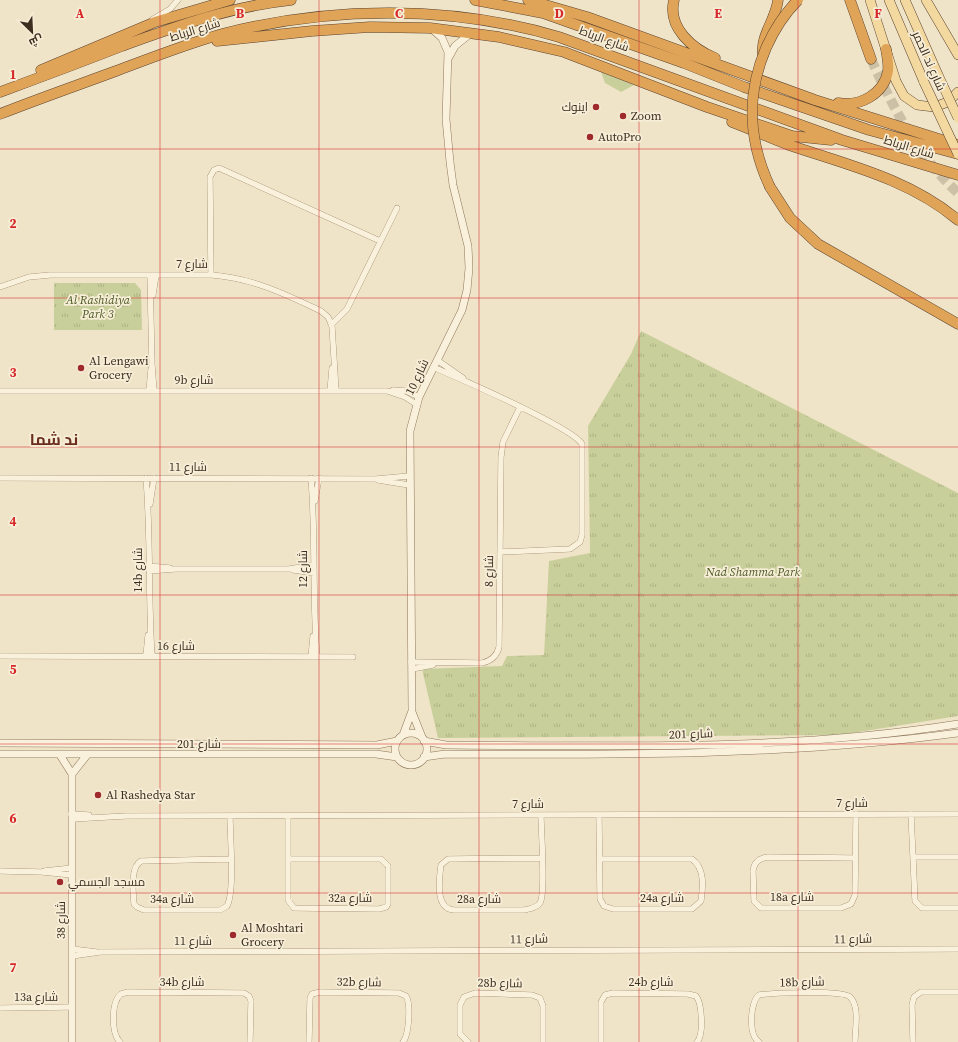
<svg xmlns="http://www.w3.org/2000/svg" width="958" height="1042" font-family="'Source Serif 4',Cairo,serif">
<style>
.green{fill:#c9cf9b}
.park{fill:url(#park-tufts)}
.lines{fill:none;stroke-linecap:round;stroke-linejoin:round}
.motorway-tunnel{stroke:#ccc0a6;stroke-width:10;stroke-dasharray:10 5;stroke-linecap:butt}
.minor-casing{stroke:#8d765c;stroke-width:6}
.tertiary-casing{stroke:#8d765c;stroke-width:8}
.primary-casing{stroke:#5b4430;stroke-width:10}
.motorway-casing{stroke:#5b4430;stroke-width:11}
.minor{stroke:#faf1dc;stroke-width:5.5}
.tertiary{stroke:#faf1dc;stroke-width:7}
.primary{stroke:#f3d9a0;stroke-width:9}
.motorway{stroke:#e0a458;stroke-width:10}
.primary-bridge-casing{stroke:#5b4430;stroke-width:10;stroke-linecap:butt}
.motorway-bridge-casing{stroke:#5b4430;stroke-width:11;stroke-linecap:butt}
.primary-bridge{stroke:#f3d9a0;stroke-width:9}
.motorway-bridge{stroke:#e0a458;stroke-width:10}
.grid{fill:none;stroke:#d62828;stroke-width:1;stroke-opacity:0.55}
.poi-dot{fill:#9e2a2b;stroke:#f7eed8;stroke-width:1.5}
.labels{text-anchor:middle;stroke-width:3.5;stroke-linejoin:round;paint-order:stroke}
.street-label{font-size:12px;fill:#3d2e20;stroke:#f7eed8}
.poi-label{font-size:12px;fill:#3d2e20;stroke:#f7eed8;text-anchor:start}
.park-label{font-size:12px;font-style:italic;fill:#4d5a26;stroke:#f7eed8}
.district-label{font-size:16px;font-weight:bold;fill:#6b2e1e;stroke:#f7eed8}
.grid-label{font-size:13px;text-anchor:middle;font-weight:bold;fill:#d62828;stroke:#f7eed8;stroke-width:3.5;stroke-linejoin:round;paint-order:stroke}
</style>
<defs>
<pattern id="park-tufts" width="24" height="20" patternUnits="userSpaceOnUse"><rect width="24" height="20" fill="#c9cf9b"/><path d="M3 7l-1-3M5 7V3M7 7l1-3M15 17l-1-3M17 17v-4M19 17l1-3" fill="none" stroke="#aeb285"/></pattern>
</defs>
<rect width="100%" height="100%" fill="#f0e4c8"/>
<path class="green" d="M601,72L634,85L621,92L605,83Z"/>
<path class="park" d="M54,283H135L141,290L142,330H54Z
M641,331L958,493V716L840,735L438,738L422,669L502,666L507,656L544,655L549,561L590,553L588,426L631,354Z"/>
<g class="lines">
<path class="motorway-tunnel" d="M871,59C894,109 917,155 958,193"/>
<g class="minor-casing">
<path id="minor" d="M153,19L170,9L178,0
M150,275L152,365L154,391
M211,275L210,177L214,170L219,168L380,241
M0,287L29,277L50,275H212C252,278 285,294 321,311L328,317L332,326L336,391
M153,295L156,275
M331,325L347,309L397,208
M437,360L463,378
M433,367C458,378 572,427 582,444V535L580,542L570,549L500,552
M393,390L406,391L419,397
M0,391H387L405,397L416,404
M149,391L151,369
M330,391L332,368
M0,478L376,479L409,476
M146,478C151,538 148,597 152,656
M311,478C316,538 312,597 317,657
M378,480L409,485
M315,501L319,478
M150,504L154,478
M149,566L170,568
M293,570L314,573
M149,571L175,569H289L314,565
M0,656L353,657
M146,656L148,635
M311,657L313,636
M411,662L482,663C491,661 497,656 499,647L501,457L503,442L520,407
M412,669L433,665
M71,814L89,815
M911,814L915,901L922,908H958
M541,815C541,831 546,893 540,903C536,908 530,909 524,910H454C435,909 439,880 441,865L448,859L542,858
M230,816C230,835 235,892 227,906L220,910H144L137,907L134,904C133,892 130,867 141,861L230,859
M599,816L600,899L604,906L613,909H692L701,901C703,887 705,868 692,859H600
M288,817V900L294,908L379,909L386,907L388,904V866L381,859H289
M72,819L126,816L958,814
M914,857H958
M854,858L768,857C759,858 754,862 753,871L754,901L761,908H841L851,904L855,895L856,814
M0,871L42,872L72,875
M44,871L72,868
M72,949L97,952
M72,956L100,952L958,949
M0,1008L72,1007
M120,1042C111,1033 111,1002 121,994L128,992L244,993L249,996L251,1001L250,1042
M309,1042L310,998L312,994L320,992L399,993L406,996C411,1004 409,1035 403,1042
M468,1042L460,1034V1005L464,997L475,993L532,995L540,998L543,1006V1042
M601,1042V1002L605,995L613,993L688,994L696,996C702,1003 704,1035 697,1042
M759,1042C748,1035 750,1002 759,995C772,993 843,990 850,997C860,1006 855,1030 855,1042
M913,1042L912,1005L914,997L921,992H958"/>
</g>
<g class="tertiary-casing">
<path id="tertiary" d="M449,57L455,46L471,33
M412,712L422,737
M395 749a16 16 0 1 1 32 0a16 16 0 1 1-32 0Z
M403,735L412,711L410,431L419,397L462,310L467,290L469,268L468,246L453,185L450,162L446,119L448,52L442,38L432,29
M424,741L446,745C616,746 789,751 958,724
M0,743L377,745L397,741
M0,754H376L397,757
M60,755L72,774V1042
M424,757L445,754C617,755 788,756 958,733
M72,774L87,755"/>
</g>
<g class="primary-casing">
<path id="primary" d="M870,0L896,81L904,96L917,105L934,107L948,102L958,92
M889,0L924,82
M905,0L939,77
M926,0L958,55"/>
</g>
<g class="motorway-casing">
<path id="motorway" d="M475,0L543,13L684,63L744,87L869,130L958,154
M528,0L587,17L815,100L958,145
M674,0C667,28 693,49 715,58
M850,0L871,59
M217,41L312,31L370,27L430,28L499,37L564,52L707,107L792,136L831,140
M763,55C760,36 776,19 778,0
M41,70L155,22L230,0
M0,92C41,77 81,62 122,46C177,26 233,6 291,0
M838,103C860,107 884,94 888,71C889,64 887,56 886,49
M0,114C38,99 78,85 116,71C151,58 186,44 222,34C331,6 451,5 559,37L842,140L958,175
M732,122C751,129 770,138 789,145C848,165 909,179 958,220
M770,187L790,218L818,244L958,324"/>
</g>
<use href="#minor" class="minor"/>
<use href="#tertiary" class="tertiary"/>
<use href="#primary" class="primary"/>
<use href="#motorway" class="motorway"/>
<g class="primary-bridge-casing">
<path id="primary-bridge" d="M939,77L958,118
M924,82L958,154"/>
</g>
<g class="motorway-bridge-casing">
<path id="motorway-bridge" d="M770,187C748,140 746,95 766,48C774,30 784,14 798,0"/>
</g>
<use href="#primary-bridge" class="primary-bridge"/>
<use href="#motorway-bridge" class="motorway-bridge"/>
</g>
<path class="grid" d="M160,0V1042M319,0V1042M479,0V1042M639,0V1042M798,0V1042M0,149H958M0,298H958M0,447H958M0,595H958M0,744H958M0,893H958"/>
<g class="poi-dot">
<circle cx="596" cy="107" r="4"/>
<circle cx="623" cy="116" r="4"/>
<circle cx="590" cy="137" r="4"/>
<circle cx="81" cy="368" r="4"/>
<circle cx="98" cy="795" r="4"/>
<circle cx="60" cy="882" r="4"/>
<circle cx="233" cy="935" r="4"/>
</g>
<g class="labels">
<g class="street-label">
<text transform="translate(195 30) rotate(-17)" y="4">شارع الرباط</text>
<text transform="translate(604 39) rotate(20)" y="4">شارع الرباط</text>
<text transform="translate(929 61) rotate(66)" y="4">شارع ند الحمر</text>
<text transform="translate(909 147) rotate(17)" y="4">شارع الرباط</text>
<text x="192" y="268">شارع 7</text>
<text transform="translate(417 377) rotate(-64)" y="4">شارع 10</text>
<text x="194" y="384">9b شارع</text>
<text x="188" y="471">شارع 11</text>
<text transform="translate(303 569) rotate(-90)" y="4">شارع 12</text>
<text transform="translate(138 570) rotate(-90)" y="4">14b شارع</text>
<text transform="translate(489 571) rotate(-89)" y="4">شارع 8</text>
<text x="176" y="650">شارع 16</text>
<text transform="translate(691 734) rotate(-2)" y="4">شارع 201</text>
<text x="199" y="748">شارع 201</text>
<text x="852" y="807">شارع 7</text>
<text x="528" y="808">شارع 7</text>
<text x="792" y="901">18a شارع</text>
<text x="350" y="902">32a شارع</text>
<text x="662" y="902">24a شارع</text>
<text x="172" y="903">34a شارع</text>
<text x="479" y="903">28a شارع</text>
<text transform="translate(61 920) rotate(-90)" y="4">شارع 38</text>
<text transform="translate(529 939) rotate(-1)" y="4">شارع 11</text>
<text transform="translate(853 939) rotate(-1)" y="4">شارع 11</text>
<text x="193" y="945">شارع 11</text>
<text x="182" y="986">34b شارع</text>
<text transform="translate(359 982) rotate(1)" y="4">32b شارع</text>
<text x="651" y="986">24b شارع</text>
<text transform="translate(802 982) rotate(-1)" y="4">18b شارع</text>
<text transform="translate(500 983) rotate(1)" y="4">28b شارع</text>
<text x="36" y="1001">13a شارع</text>
</g>
<g class="poi-label">
<text x="588" y="111" text-anchor="end">اينوك</text>
<text x="631" y="120">Zoom</text>
<text x="598" y="141">AutoPro</text>
<text x="89" y="365">Al Lengawi<tspan x="89" dy="14">Grocery</tspan></text>
<text x="106" y="799">Al Rashedya Star</text>
<text x="68" y="886">مسجد الجسمي</text>
<text x="241" y="932">Al Moshtari<tspan x="241" dy="14">Grocery</tspan></text>
</g>
<g class="park-label">
<text x="98" y="304">Al Rashidiya<tspan x="98" dy="14">Park 3</tspan></text>
<text x="753" y="576">Nad Shamma Park</text>
</g>
<g class="district-label">
<text x="54" y="445">ند شما</text>
</g>
</g>
<g class="grid-label">
<text x="80" y="18">A</text>
<text x="240" y="18">B</text>
<text x="399" y="18">C</text>
<text x="559" y="18">D</text>
<text x="718" y="18">E</text>
<text x="878" y="18">F</text>
<text x="13" y="79">1</text>
<text x="13" y="228">2</text>
<text x="13" y="377">3</text>
<text x="13" y="526">4</text>
<text x="13" y="674">5</text>
<text x="13" y="823">6</text>
<text x="13" y="972">7</text>
</g>
<g transform="translate(32 32) rotate(156)" stroke="#f7eed8" stroke-width="3" paint-order="stroke">
<path d="M0-3L7 15L0 10L-7 15Z" fill="#3d2e20"/>
<text y="-6" font-size="11" font-weight="bold" text-anchor="middle" fill="#3d2e20">ش</text>
</g>
</svg>
